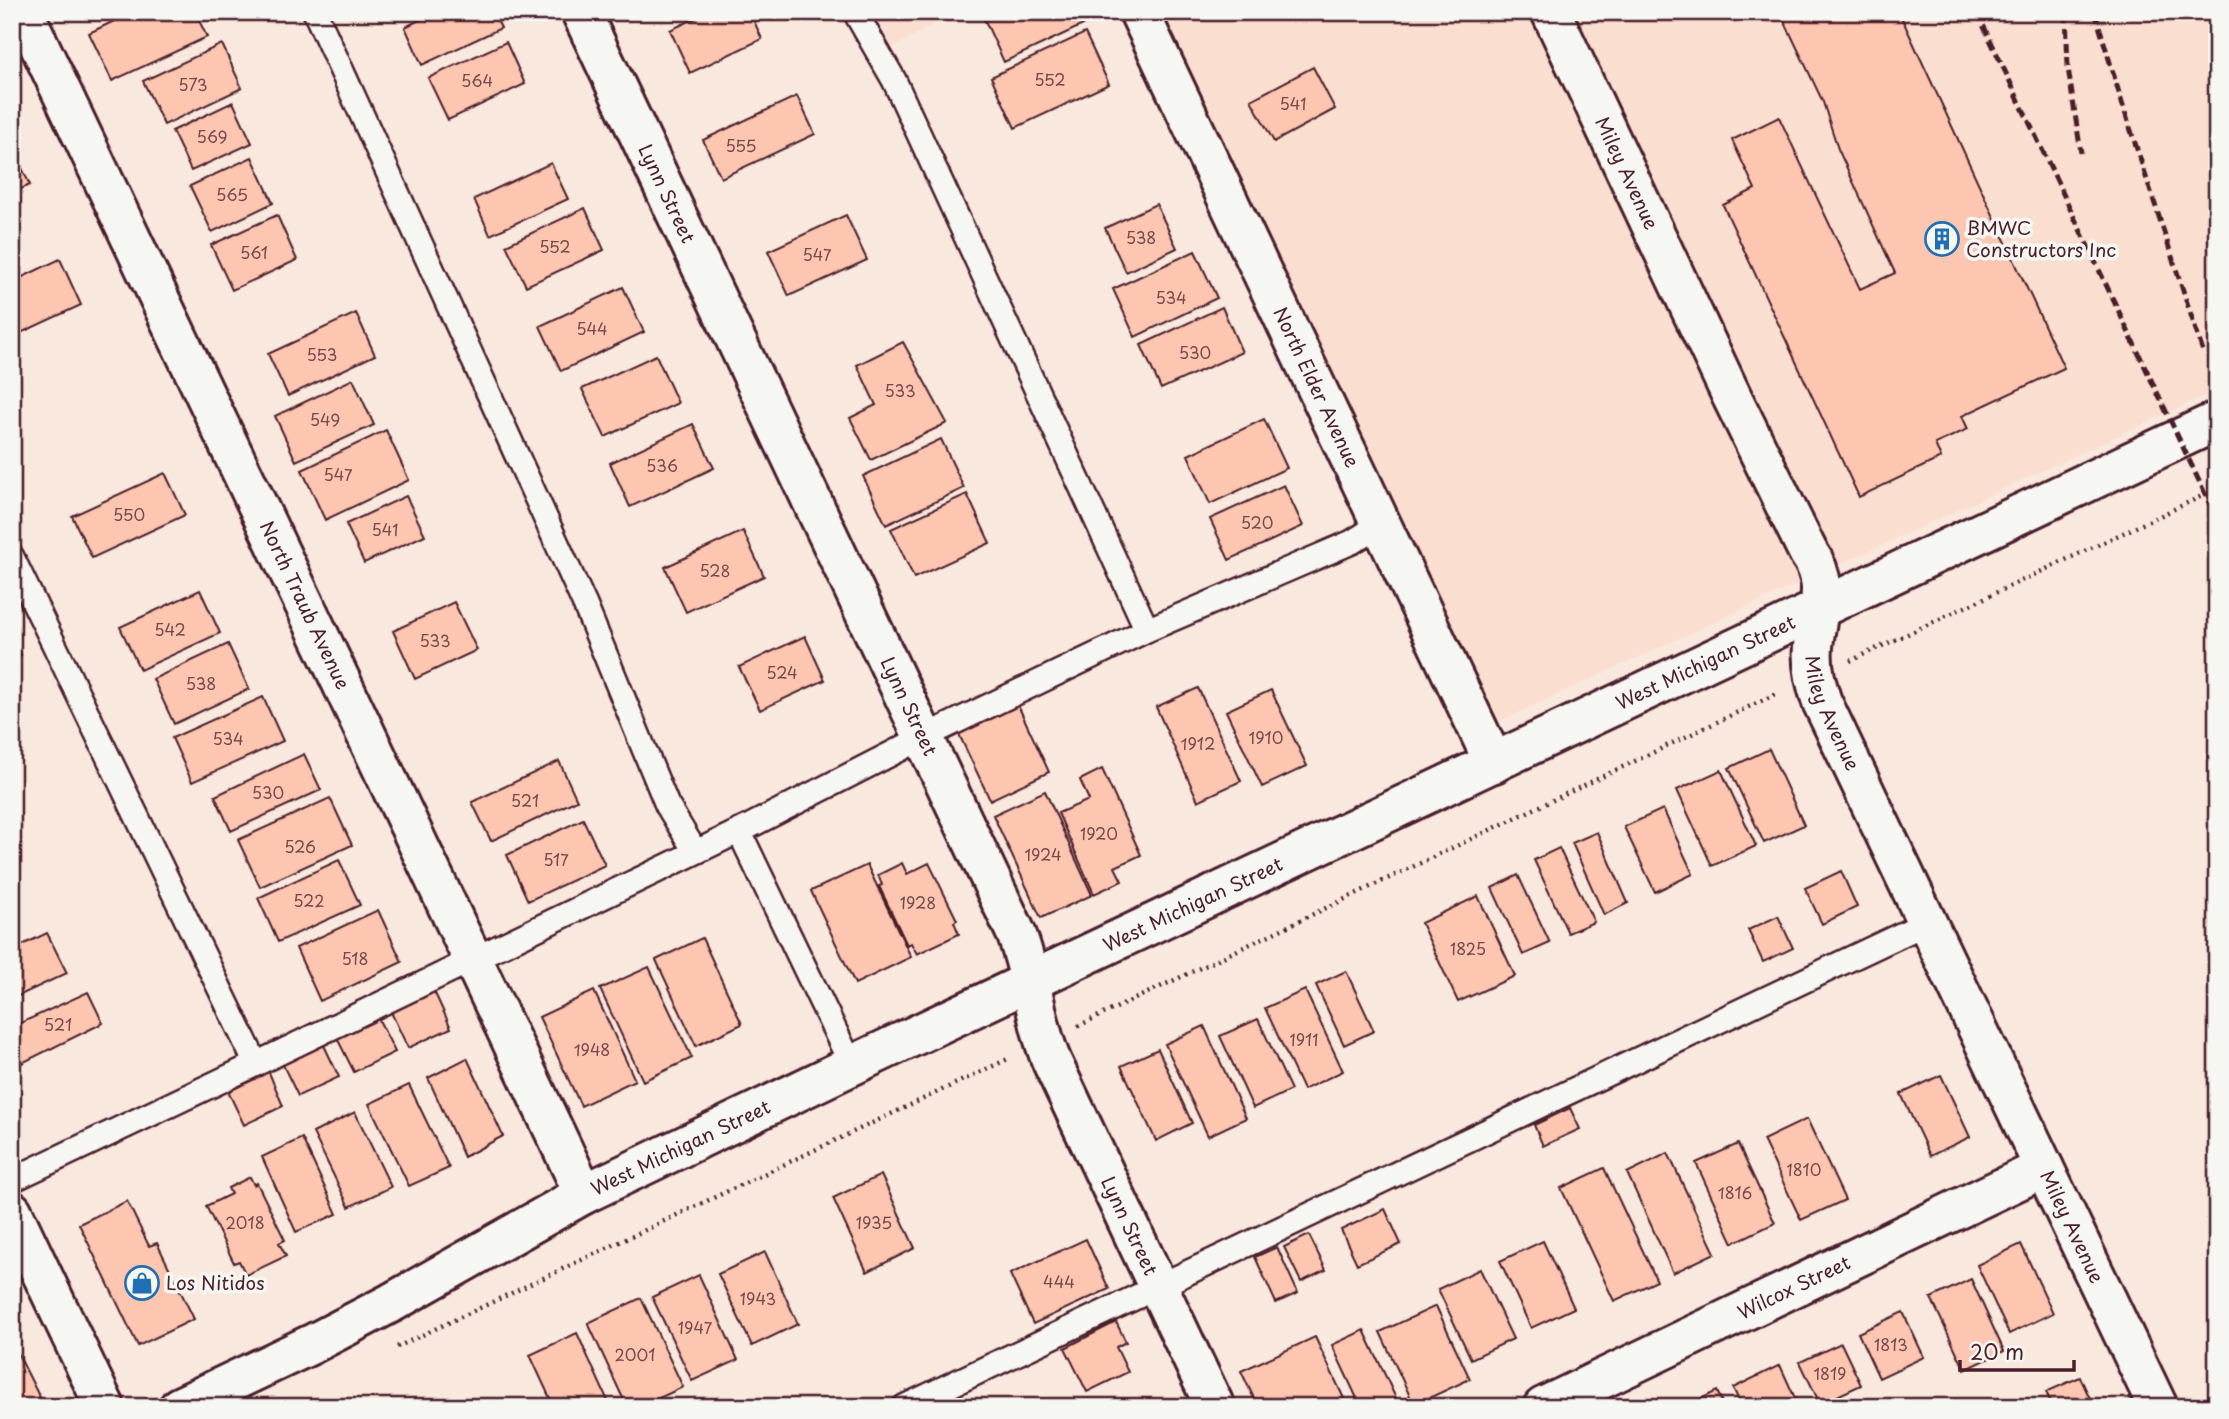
<svg xmlns="http://www.w3.org/2000/svg" width="2229" height="1419" font-family="'Playpen Sans',sans-serif">
<style>
.built{fill:#faded0}
.building{fill:#fdc6b1;stroke:#4a1f2b;stroke-width:2}
.lines{fill:none;stroke-linecap:round;stroke-linejoin:round}
.lane-casing{stroke:#4a1f2b;stroke-width:28}
.street-casing{stroke:#4a1f2b;stroke-width:44}
.secondary-casing{stroke:#4a1f2b;stroke-width:44}
.path{stroke:#4a1f2b;stroke-width:4.5;stroke-dasharray:2 5;stroke-linecap:butt}
.lane{stroke:#f6f6f2;stroke-width:23}
.street{stroke:#f6f6f2;stroke-width:38}
.secondary{stroke:#f6f6f2;stroke-width:38}
.rail{stroke:#4a1f2b;stroke-width:5;stroke-dasharray:10 5;stroke-linecap:butt}
.labels{text-anchor:middle;stroke-width:7;stroke-linejoin:round;paint-order:stroke}
.number-label{font-size:16px;fill:#77494c}
.street-label{font-size:19px;fill:#4a1f2b;stroke:#f6f6f2}
.poi-label{font-size:19px;fill:#4a1f2b;stroke:#f6f6f2;text-anchor:start}
</style>
<rect width="100%" height="100%" fill="#f8e8de"/>
<filter id="ink" filterUnits="userSpaceOnUse"><feTurbulence type="fractalNoise" baseFrequency=".0143" numOctaves="2"/><feDisplacementMap in="SourceGraphic" scale="14" xChannelSelector="R" yChannelSelector="G"/><feConvolveMatrix kernelMatrix="1 2 1 2 8 2 1 2 1" color-interpolation-filters="sRGB"/></filter>
<g filter="url(#ink)">
<path class="built" d="M865,12H955L884,52Z
M1159,12H2217V390L1498,722Z"/>
<path class="building" d="M133,12H195L207,37L112,81L89,33Z
M436,12H493L501,28L422,65L405,27Z
M709,12H750L762,39L690,73L670,30Z
M981,12H1077L1083,25L1004,62Z
M1780,12H1899L2064,368L1962,416L1968,429L1935,444L1941,458L1859,497L1723,205L1755,189L1732,140L1779,117L1860,289L1895,273L1838,149L1823,102Z
M1085,33L1109,84L1015,128L991,77Z
M506,42L525,84L448,120L428,78Z
M222,44L242,88L164,125L143,81Z
M1313,67L1335,109L1274,142L1251,100Z
M797,96L815,134L721,178L703,140Z
M233,102L252,143L191,171L172,131Z
M12,147L30,185L12,193Z
M252,157L273,203L212,232L190,186Z
M551,163L568,199L490,235L474,199Z
M1156,204L1177,248L1126,272L1105,228Z
M585,208L604,250L526,286L506,245Z
M277,215L297,260L232,290L211,245Z
M846,215L867,260L789,296L768,251Z
M1195,251L1217,298L1135,337L1113,289Z
M60,259L81,305L12,337V282Z
M623,287L644,332L561,371L540,326Z
M1222,307L1242,352L1161,389L1141,345Z
M356,313L375,355L288,396L268,354Z
M903,342L947,423L871,460L850,418L876,405L857,365Z
M656,355L678,403L605,437L582,389Z
M353,379L374,425L296,461L275,416Z
M1264,419L1287,468L1210,504L1188,455Z
M693,424L714,468L630,507L610,463Z
M386,430L409,480L325,520L302,470Z
M941,439L964,488L886,525L863,476Z
M165,473L185,515L92,558L72,516Z
M1284,485L1303,526L1229,560L1210,519Z
M967,494L990,543L914,578L891,529Z
M406,496L425,535L364,563L346,524Z
M743,531L764,576L686,612L665,567Z
M200,590L220,633L140,670L120,627Z
M454,602L477,650L415,679L393,631Z
M12,636L21,655L12,659Z
M805,636L825,680L760,710L739,667Z
M228,644L249,689L174,724L153,679Z
M1198,688L1241,781L1198,801L1156,707Z
M1271,690L1307,766L1262,787L1226,711Z
M263,697L283,741L192,782L172,738Z
M1016,701L1049,772L990,800L956,728Z
M1769,749L1804,825L1764,843L1729,768Z
M304,754L321,790L231,831L215,796Z
M559,761L577,800L491,841L472,802Z
M1102,769L1141,855L1115,867L1122,881L1094,894L1058,813L1089,800L1080,780Z
M1721,770L1756,846L1712,866L1677,790Z
M1045,791L1092,895L1041,918L993,815Z
M330,798L352,845L260,887L238,840Z
M1663,809L1693,874L1655,892L1624,827Z
M583,819L605,865L528,901L507,855Z
M1597,832L1628,903L1604,915L1572,843Z
M1559,848L1594,922L1568,933L1534,860Z
M339,860L360,905L278,942L258,898Z
M902,863L907,874L929,863L957,920L954,922L959,934L917,954L911,943L907,945L879,886L882,885L878,875Z
M867,865L911,957L855,984L811,891Z
M1841,871L1857,907L1822,924L1805,888Z
M1518,875L1550,943L1523,955L1492,888Z
M1478,896L1515,976L1458,1002L1421,923Z
M378,910L402,962L320,1001L296,948Z
M1778,916L1793,948L1763,962L1748,930Z
M47,933L67,973L12,999V950Z
M702,938L742,1024L696,1046L656,960Z
M649,967L692,1058L643,1081L600,989Z
M1346,971L1374,1031L1344,1045L1316,985Z
M433,989L451,1028L408,1048L390,1010Z
M1305,990L1343,1071L1303,1090L1265,1008Z
M594,991L635,1080L581,1106L539,1017Z
M88,992L103,1023L22,1063L12,1043V1027Z
M377,1016L395,1052L354,1072L336,1036Z
M1258,1019L1291,1090L1253,1108L1220,1036Z
M1204,1026L1246,1118L1208,1136L1165,1044Z
M322,1041L339,1077L298,1096L281,1061Z
M1158,1049L1192,1123L1156,1141L1121,1066Z
M467,1058L503,1136L464,1157L428,1078Z
M268,1070L283,1106L244,1125L227,1089Z
M1941,1075L1970,1137L1930,1156L1901,1094Z
M409,1085L449,1168L409,1186L369,1104Z
M1570,1108L1580,1129L1543,1146L1534,1125Z
M355,1112L391,1187L349,1207L313,1133Z
M1807,1119L1845,1200L1801,1220L1763,1140Z
M302,1138L337,1214L296,1232L262,1157Z
M1738,1144L1775,1223L1733,1243L1696,1163Z
M1668,1153L1715,1253L1673,1273L1627,1173Z
M1604,1168L1657,1281L1614,1301L1561,1188Z
M881,1175L915,1248L867,1272L833,1198Z
M250,1177L254,1185L257,1183L285,1240L279,1243L286,1256L246,1275L239,1261L234,1263L206,1206L231,1194L228,1188Z
M127,1201L149,1246L157,1243L194,1319L138,1346L79,1224Z
M1385,1209L1401,1244L1357,1264L1341,1230Z
M1309,1235L1326,1270L1301,1282L1284,1247Z
M1086,1239L1109,1289L1033,1324L1010,1274Z
M1543,1241L1574,1308L1531,1328L1500,1261Z
M2021,1244L2053,1313L2009,1334L1977,1265Z
M1277,1247L1298,1293L1276,1303L1255,1257Z
M765,1252L798,1324L752,1346L718,1274Z
M1480,1269L1513,1339L1471,1359L1438,1289Z
M699,1275L738,1360L692,1381L652,1297Z
M1971,1279L2004,1351L1965,1370L1931,1298Z
M641,1298L683,1387L640,1407H627L588,1323Z
M1436,1306L1470,1379L1414,1405L1380,1332Z
M1903,1312L1924,1357L1879,1378L1858,1333Z
M1116,1322L1126,1342L1116,1347L1128,1372L1087,1392L1065,1348Z
M1364,1330L1400,1407H1361L1332,1345Z
M577,1333L608,1401L597,1407H554L530,1355Z
M1315,1337L1348,1407H1258L1241,1371Z
M12,1342L40,1398L23,1407H12Z
M1841,1343L1861,1385L1820,1404L1800,1362Z
M1780,1365L1799,1407H1742L1733,1388Z
M2080,1377L2094,1407H2053L2046,1392Z
M1717,1391L1724,1407H1684Z"/>
<g class="lines">
<g class="lane-casing">
<path id="lane" d="M315,12L585,605L667,805L695,851
M855,12L894,80L1147,630
M12,557L256,1064L750,826L924,737L1147,630L1352,542L1381,524
M739,831L852,1066
M12,1180L256,1064
M904,1407L1928,922"/>
</g>
<g class="street-casing">
<g id="street">
<path id="s1" d="M581,12L1016,933C1033,975 1034,1020 1052,1062L1215,1407"/>
<path id="s2" d="M1139,12L1494,763"/>
<path id="s3" d="M1551,12L1732,397L1808,552C1832,585 1816,611 1813,647C1811,666 1816,685 1822,702L2158,1407"/>
<path id="s4" d="M26,17L584,1194"/>
<path d="M12,1211L105,1407"/>
<path id="s5" d="M1543,1407L2044,1168"/>
</g>
</g>
<g class="secondary-casing">
<g id="secondary">
<path id="s6" d="M179,1407L312,1344L391,1303L584,1194L878,1053L2217,421"/>
</g>
</g>
<path class="path" d="M1850,661L2217,489
M1078,1026L1778,693
M397,1347L1010,1058"/>
<use href="#lane" class="lane"/>
<use href="#street" class="street"/>
<use href="#secondary" class="secondary"/>
<path class="rail" d="M1977,12L2217,519
M2066,12L2068,68L2081,153
M2095,12L2122,103L2204,355"/>
</g>
</g>
<defs>
<g id="building-ring" transform="scale(1.75)"><circle r="9.5" fill="#f6f6f2" stroke="#1f6fb2" stroke-width="1.5"/><path d="M-4-6H4V6H1V3H-1V6H-4ZM-2.5-4.3h1.7v1.8h-1.7ZM.8-4.3h1.7v1.8H.8ZM-2.5-1h1.7V.8h-1.7ZM.8-1h1.7V.8H.8Z" fill="#1f6fb2"/></g>
<g id="shop-ring" transform="scale(1.75)"><circle r="9.5" fill="#f6f6f2" stroke="#1f6fb2" stroke-width="1.5"/><path d="M-5-2.5h2.3a2.7 3.5 0 0 1 5.4 0H5L5.5 6h-11ZM-1.5-2.5h3a1.5 2.3 0 0 0-3 0Z" fill="#1f6fb2"/></g>
</defs>
<g fill-rule="evenodd">
<use href="#building-ring" x="1942" y="239"/>
<use href="#shop-ring" x="142" y="1283"/>
</g>
<g class="labels">
<g class="number-label">
<text x="1050" y="86">552</text>
<text x="477" y="87">564</text>
<text x="193" y="91">573</text>
<text x="1293" y="110">541</text>
<text x="212" y="143">569</text>
<text x="741" y="152">555</text>
<text x="232" y="201">565</text>
<text x="1141" y="244">538</text>
<text x="555" y="253">552</text>
<text x="254" y="259">561</text>
<text x="817" y="261">547</text>
<text x="1171" y="304">534</text>
<text x="592" y="335">544</text>
<text x="1195" y="359">530</text>
<text x="322" y="361">553</text>
<text x="900" y="397">533</text>
<text x="325" y="426">549</text>
<text x="662" y="472">536</text>
<text x="338" y="481">547</text>
<text x="129" y="521">550</text>
<text x="1257" y="529">520</text>
<text x="385" y="536">541</text>
<text x="715" y="577">528</text>
<text x="170" y="636">542</text>
<text x="435" y="647">533</text>
<text x="782" y="679">524</text>
<text x="201" y="690">538</text>
<text x="1266" y="744">1910</text>
<text x="228" y="745">534</text>
<text x="1198" y="750">1912</text>
<text x="268" y="799">530</text>
<text x="525" y="807">521</text>
<text x="1099" y="840">1920</text>
<text x="300" y="853">526</text>
<text x="1043" y="861">1924</text>
<text x="556" y="866">517</text>
<text x="309" y="907">522</text>
<text x="918" y="909">1928</text>
<text x="1468" y="955">1825</text>
<text x="355" y="965">518</text>
<text x="58" y="1031">521</text>
<text x="1304" y="1046">1911</text>
<text x="592" y="1056">1948</text>
<text x="1804" y="1176">1810</text>
<text x="1735" y="1199">1816</text>
<text x="245" y="1229">2018</text>
<text x="874" y="1229">1935</text>
<text x="1059" y="1288">444</text>
<text x="758" y="1305">1943</text>
<text x="695" y="1334">1947</text>
<text x="1891" y="1351">1813</text>
<text x="635" y="1361">2001</text>
<text x="1830" y="1380">1819</text>
</g>
<g class="street-label">
<text dy="7" stroke="none"><textPath href="#s3" startOffset="178">Miley Avenue</textPath></text>
<text dy="7" stroke="none"><textPath href="#s1" startOffset="201">Lynn Street</textPath></text>
<text dy="7" stroke="none"><textPath href="#s2" startOffset="415">North Elder Avenue</textPath></text>
<text dy="7" stroke="none"><textPath href="#s4" startOffset="651">North Traub Avenue</textPath></text>
<text dy="7" stroke="none"><textPath href="#s6" startOffset="1699">West Michigan Street</textPath></text>
<text dy="7" stroke="none"><textPath href="#s1" startOffset="768">Lynn Street</textPath></text>
<text dy="7" stroke="none"><textPath href="#s3" startOffset="766">Miley Avenue</textPath></text>
<text dy="7" stroke="none"><textPath href="#s6" startOffset="1132">West Michigan Street</textPath></text>
<text dy="7" stroke="none"><textPath href="#s6" startOffset="565">West Michigan Street</textPath></text>
<text dy="7" stroke="none"><textPath href="#s1" startOffset="1334">Lynn Street</textPath></text>
<text dy="7" stroke="none"><textPath href="#s3" startOffset="1334">Miley Avenue</textPath></text>
<text dy="7" stroke="none"><textPath href="#s5" startOffset="278">Wilcox Street</textPath></text>
</g>
<g class="poi-label">
<text x="1966" y="235">BMWC<tspan x="1966" dy="22">Constructors Inc</tspan></text>
<text x="166" y="1290">Los Nitidos</text>
</g>
</g>
<rect width="2229" height="1419" fill="none" stroke="#f6f6f2" stroke-width="42"/>
<rect x="21" y="21" width="2187" height="1377" fill="none" stroke="#4a1f2b" stroke-width="2.5" filter="url(#ink)"/>
<path d="M1960 1360v10h114v-10" fill="none" stroke="#4a1f2b" stroke-width="3.5"/>
<text x="1970" y="1360" font-size="21" fill="#4a1f2b" stroke="#f6f6f2" stroke-width="5" paint-order="stroke">20 m</text>
</svg>
